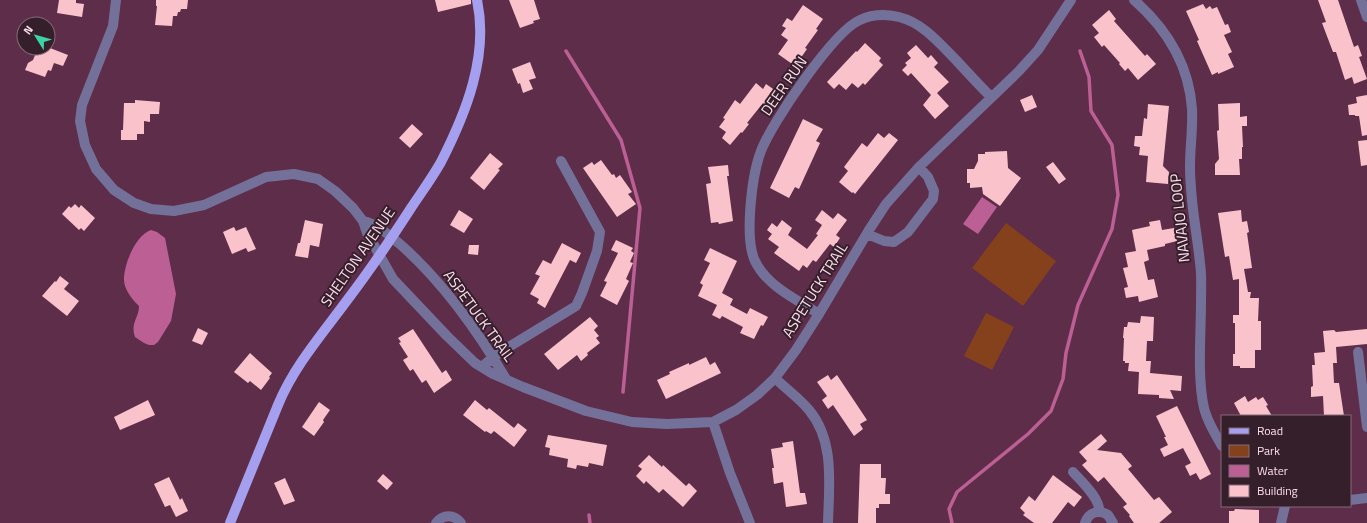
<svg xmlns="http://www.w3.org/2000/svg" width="1367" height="523" font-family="'Titillium Web',sans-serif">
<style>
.green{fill:#85411c}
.water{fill:#bc5f94}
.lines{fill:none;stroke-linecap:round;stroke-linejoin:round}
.stream{stroke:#bc5f94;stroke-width:3.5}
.building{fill:#fac3cc}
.minor{stroke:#737199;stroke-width:10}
.major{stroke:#a59fef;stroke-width:10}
.labels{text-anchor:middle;stroke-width:4;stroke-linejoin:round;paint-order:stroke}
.street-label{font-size:15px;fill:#fddeed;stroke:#351f2b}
</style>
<rect width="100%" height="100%" fill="#5e2d49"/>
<path class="green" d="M1006,223L1056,261L1023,306L972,268Z
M986,313L1014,327L992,370L964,356Z"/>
<path class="water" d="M982,197L997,207L978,234L963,224Z
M151,230L157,232L165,238L176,294L171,321L158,342L154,345H149L144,343L135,337C130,323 139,318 139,306C131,298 123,288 124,277C125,262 136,235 151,230Z"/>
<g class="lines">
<path class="stream" d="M566,51L621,140L640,208L623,392
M589,515L590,523
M952,523L949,509L957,492L1028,434L1051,411L1063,379L1066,353L1078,305L1112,229L1118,195L1112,145L1091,111L1089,77L1080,51"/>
</g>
<path class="building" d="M59,0H76V3L84,4L82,17L57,13Z
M156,0H188L187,9H181L180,12H178L177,16H173L172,26L155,25L157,6H156Z
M435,0H471V4L438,12Z
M509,0H534L540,19L533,21L534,23L520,28Z
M1318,0H1338L1354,47L1358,45L1362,56L1359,57L1367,79L1354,84L1352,77L1345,80L1336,52H1333L1322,23L1326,22Z
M1203,4L1206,9L1210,6L1212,9L1217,7L1225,25L1228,24L1231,32L1224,35L1232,52L1228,54L1234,67L1218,74V72L1212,75L1197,41L1199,40L1186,11Z
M803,5L823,19L816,29L818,30L805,48L807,49L795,66L778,54L788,40L781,35L786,28L782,26L787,18L792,21Z
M1109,10L1116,19L1114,21L1145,56L1147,54L1156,64L1138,80L1128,68L1125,71L1119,64L1120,63L1104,45L1102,47L1094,37L1099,33L1092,25Z
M865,43L881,58L879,61L883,65L865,85L863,83L858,88L852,83L846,90L839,84L834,89L827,82L856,51L857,52Z
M916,45L928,58L931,55L938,63L934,67L949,82L937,93L949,106L935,119L923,105L931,95L911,73L908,76L902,70L907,65L905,63L911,58L907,53Z
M38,48H50L68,55L63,66L54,63L51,71L48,70L45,77L25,70L28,63L33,60Z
M530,62L536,78L529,80L533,89L523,93L520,83L518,84L512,69Z
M756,83L763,89L766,84L776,91L765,105L763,103L747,123L749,124L742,133L741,132L730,145L722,138L726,132L719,127L725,119L723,118L735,100L740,104Z
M1032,95L1037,107L1025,112L1020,100Z
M1367,95V135L1362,136L1359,116H1355V115H1349L1348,105L1357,103L1356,97Z
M135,100L160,102L159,114H150V122L144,121V134H137V140H121V130H123L124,103H135Z
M1240,103V117L1247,116V126H1242L1243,147H1242V159H1239L1240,175H1215V164L1219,159L1217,131L1219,130L1218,104Z
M1148,104L1169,106L1163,166L1169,172L1168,184L1146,182L1148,156L1139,155L1140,147L1134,146L1135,136H1142L1144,118L1147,119Z
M803,119L823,129L816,141L820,143L799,189L795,187L789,198L770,188Z
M412,124L423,134L410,148L399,138Z
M878,133L884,138L889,133L898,140L855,194L853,192L852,193L839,182L848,171L844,167L862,143L867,147Z
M1367,140V165L1361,166L1358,141Z
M1007,151L1008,168L1021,178L1000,206L983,194L982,187L970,188V183H967V169H974L978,161V154H985V152Z
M490,153L503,164L498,169L500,170L484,190L470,178Z
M601,160L612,175L614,174L616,178L620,175L632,192L628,194L636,204L617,217L583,168L592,162L594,165Z
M1053,162L1066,179L1059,184L1046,167Z
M728,165L729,176H727L733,221L719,224L718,222L711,223L706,184L711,183L708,167Z
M75,204L79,208L81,205L95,218L84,231L81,228L79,230L62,214L69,206L71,208Z
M459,210L473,219L464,233L450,225Z
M822,210L833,219L838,213L847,220L836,235L840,238L834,247L830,244L816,262L813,260L807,268L803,265L799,271L774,253L779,247L768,239L772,234L767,230L772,223L777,227L782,220L792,228L788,235L807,249L818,235L816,234L822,225L815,220Z
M1241,210L1242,222L1247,221L1249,232L1247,233L1252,268L1244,269L1248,292H1251L1250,298H1259L1258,321H1261V350H1255V368H1240V366H1233V354H1235V323H1233V315H1239V279L1233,280L1229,256L1225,257L1218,213Z
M305,220L323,224L319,247L310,245L308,258L295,256L298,243H300Z
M1160,220L1162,230L1174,228L1177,241L1165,244V246L1147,250L1149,260L1144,262L1148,280L1154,279L1158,297L1139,302L1138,296L1126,298L1124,288L1128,287L1123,268L1128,267L1125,253L1136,251L1132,230L1150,226L1149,222Z
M234,227L236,231L246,227L256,249L248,252L246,248L232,254L223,232Z
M616,240L633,248L631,251L634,253L630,262L633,263L626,279L629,281L617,305L600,296L607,282L604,281L618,253L611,250Z
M562,243L581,253L576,263L570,260L545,308L537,303L539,299L530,294L540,276L535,274L543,260L551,264Z
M469,245H479L478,255L468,254Z
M710,248L737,261L722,293L733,299L730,305L747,314L750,308L768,317L763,326L761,325L754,339L740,333L743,327L722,316L720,319L712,315L717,305L698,296L703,285L700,283L710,263L704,260Z
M60,276L69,283L64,289L79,301L67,316L42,296L55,281L56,282Z
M1141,316L1154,317L1153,341H1147L1146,361H1151L1150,373L1182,376L1181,391L1170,390L1174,399L1159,398V395L1138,394L1139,372L1128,371L1129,363H1125V361H1123L1124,338H1123L1124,327H1127L1128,322L1140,323Z
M590,317L598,326L594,330L599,336L596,338L600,343L587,353L588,355L581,361L577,355L558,370L544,354Z
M198,328L208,333L202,345L192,341Z
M413,329L442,373L446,370L452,380L434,393L426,380L422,383L413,369L410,371L403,360L408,357L399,343L401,342L398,338Z
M1367,329V344L1336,347L1337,363H1333L1334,383H1339L1344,416H1324L1323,396L1311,397V387L1313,386L1312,365H1315L1314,353L1325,352L1323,331L1334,330L1336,332Z
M250,353L272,373L269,377L270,378L261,390L250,381L248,383L234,372Z
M706,357L710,365L715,362L721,373L666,399L657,380L670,374L669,372L689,363V365Z
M828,375L831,380L837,375L867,420L860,424L863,429L854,436L833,405L828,409L822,400L827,396L817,382Z
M1245,396L1248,402L1256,397L1258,400L1263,397L1268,405L1266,406L1272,416H1241L1234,403Z
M148,400L155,415L120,430L114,417Z
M475,400L487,410L489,408L514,428L518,423L527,430L514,447L494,431L491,434L486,431L485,432L463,415Z
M319,402L330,410L323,420L324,422L314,436L302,427Z
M1177,406L1211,474L1200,480L1196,473L1190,476L1185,466L1191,463L1183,448L1164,457L1160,449L1168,445L1164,437H1166L1156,416Z
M1101,434L1107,441L1097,450L1121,453L1132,466L1128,469L1154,500L1159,497L1172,512L1159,523H1134L1129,516L1130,515L1123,507L1127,504L1104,477L1098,482L1082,465L1087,461L1079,452Z
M548,435L607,445L603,466L589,463L588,467L577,465L576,469L567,467L568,459L549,455L550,448L545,447Z
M793,441L800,493H805L807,504L786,507L783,482L774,484L772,468H774L771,449L783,447L782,443Z
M649,455L662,467L663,465L686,486L689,483L697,491L683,507L663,489L659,493L646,481L644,484L636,476L642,469L638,466Z
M860,464H881V478H886L885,494H890V504H879V508H876V523H858Z
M383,474L393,483L387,490L377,481Z
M1053,475L1082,497L1074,507L1068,502L1052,523H1034L1023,515L1025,513L1020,508L1029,496L1035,501Z
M169,477L180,500L182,498L188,511L176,517L170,505L165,507L154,484Z
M285,478L295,501L284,505L274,483Z
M1235,509L1259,510V523H1229V511H1234Z"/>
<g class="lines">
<path class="minor" d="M116,0L113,26L82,105L80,121L85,145L96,169L114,190L134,203L151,209L174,211L204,205L266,177L294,174L318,179L335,191L353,208L363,221L367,233L393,279L447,336L475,363L493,374L523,387L586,411L632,422L667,424L713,422L736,410L757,395L775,378L796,350L819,314L869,230L886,204L919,167L1019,71L1038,50L1071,0
M1134,0C1167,29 1189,65 1192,109C1193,128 1190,147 1190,167C1190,178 1191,189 1192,200C1194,221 1198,242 1200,263C1202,276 1201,289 1201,302C1201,334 1197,377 1204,408C1207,421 1215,434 1222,446
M1361,0L1367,17
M363,221C377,224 390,236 401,245C444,283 477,330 506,379
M867,234L884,241L894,242L908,232L933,199L934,191L928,177L919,167
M819,314C796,299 767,286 755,261C744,238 752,174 761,151C772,122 834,31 860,20C873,14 886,14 899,17C923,23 939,43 956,60C967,72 979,85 991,97
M1358,352L1367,427
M482,367L492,358L512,345L576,306L582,293L597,251L600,232L561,161
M775,378C786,389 799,398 809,410C835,441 829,485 828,523
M713,422L730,473L750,523
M1073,472C1081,481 1101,499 1099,512
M1350,500L1367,498
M436,523C443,514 454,514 461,523
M1085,523C1089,512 1099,509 1108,515L1113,523
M1281,523L1285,506"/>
<path class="major" d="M230,523L278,405C294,366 323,333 348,299C370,270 391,239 411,208C421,193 432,178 441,162C466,113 489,56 477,0"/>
</g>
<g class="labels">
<g class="street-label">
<text transform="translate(784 86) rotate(-55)" y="5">DEER RUN</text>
<text transform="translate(1180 218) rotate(-96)" y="5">NAVAJO LOOP</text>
<text transform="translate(358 257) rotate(-55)" y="5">SHELTON AVENUE</text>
<text transform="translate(815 290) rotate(-58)" y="5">ASPETUCK TRAIL</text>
<text transform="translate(479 316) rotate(54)" y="5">ASPETUCK TRAIL</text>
</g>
</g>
<rect x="1221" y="415" width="130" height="92" fill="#351f2b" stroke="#856b79"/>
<rect x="1229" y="428" width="20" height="6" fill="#a59fef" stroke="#856b79"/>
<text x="1257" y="435" font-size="12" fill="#fddeed">Road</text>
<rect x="1229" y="445" width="20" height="12" fill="#85411c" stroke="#856b79"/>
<text x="1257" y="455" font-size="12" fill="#fddeed">Park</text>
<rect x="1229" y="465" width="20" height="12" fill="#bc5f94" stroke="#856b79"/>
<text x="1257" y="475" font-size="12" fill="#fddeed">Water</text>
<rect x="1229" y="485" width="20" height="12" fill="#fac3cc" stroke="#856b79"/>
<text x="1257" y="495" font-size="12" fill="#fddeed">Building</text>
<g transform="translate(36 36) rotate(307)"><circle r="19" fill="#351f2b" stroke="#856b79"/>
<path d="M0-3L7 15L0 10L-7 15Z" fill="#3cd4a4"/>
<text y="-6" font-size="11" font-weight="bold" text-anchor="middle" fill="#fddeed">N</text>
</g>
</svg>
